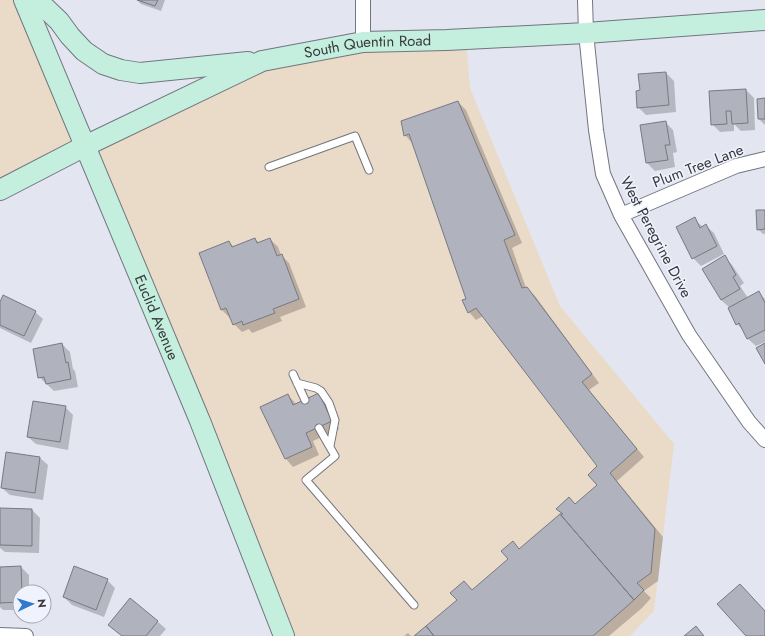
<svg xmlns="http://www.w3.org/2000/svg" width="765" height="636" font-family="Jost,sans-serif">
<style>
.commercial{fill:#eadac8}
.shadow{fill:#0003}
.building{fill:#b0b2bd;stroke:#777983}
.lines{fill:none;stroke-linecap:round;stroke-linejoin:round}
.lane-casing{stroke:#72757e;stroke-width:9}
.street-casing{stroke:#72757e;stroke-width:16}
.secondary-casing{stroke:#72757e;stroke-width:22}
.lane{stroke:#fff;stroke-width:7}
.street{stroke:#fff;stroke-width:14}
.secondary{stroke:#c4efde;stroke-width:20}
.labels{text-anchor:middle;stroke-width:3;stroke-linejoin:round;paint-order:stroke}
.street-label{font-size:15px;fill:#38393d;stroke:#f0f3fe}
</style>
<rect width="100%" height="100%" fill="#e3e6f1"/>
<path class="commercial" d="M0,0H24L85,146L262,61L466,39L470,88L560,306L674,444L654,611L630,636H284L85,147L0,190Z"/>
<path class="shadow" d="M137,0H165L161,11L141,4Z
M666,73L674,81L676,112L646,115L638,107L641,91Z
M746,90L754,98L755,130L741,131L734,124V131L720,132L712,124Z
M765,99V125L759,119L758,100Z
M458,102L466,110L522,243L512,248L526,288L535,296L599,383L589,390L644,457L617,481L663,537L658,581L644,591L651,598L642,608L609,636H416L473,591L510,559L513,543L520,550L563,515L557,509L575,505L598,485V466L483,316L476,320L469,312L467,299L413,144L405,135Z
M665,122L673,130L677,152L673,153L675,167L655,171L647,163Z
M765,211V234H763L758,229Z
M694,219L703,227L706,226L714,233L724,254L701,266L693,258Z
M255,239L259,243L270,239L278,247L281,255L289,263L306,307L280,317L282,321L252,333L249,329L242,332L234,324L231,317L230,318L222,310L200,253L229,242L234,247Z
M724,257L732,265L744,283L740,286L748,298L759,293L765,299V342L756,346L748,339L743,330L737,324L730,308L721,300Z
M0,304L35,312L43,319L31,343L0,328Z
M62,344L70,352L73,369L75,371L78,387L54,391L39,377Z
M319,394L327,402L339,429L313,441L319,455L293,467L286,459L262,407L288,395L297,405Z
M65,407L73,415L68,450L36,444L28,437Z
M40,458L48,465L43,500L10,495L2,488Z
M0,509L32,510L40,518L39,553L5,552L0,548Z
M21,567L29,575V592H20V610H3L0,607V568Z
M107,580L115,588L104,617L72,605L64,597Z
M130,599L158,622L166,629L160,636H122L118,632Z
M408,633L411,636H404Z"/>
<path class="building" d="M137,0H158L155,6Z
M666,72L669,105L637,108L636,91L640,90L638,74Z
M746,89L748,123L732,124L731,111H726L727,124L711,125L709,91Z
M765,98V119H758L757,99Z
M458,101L515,235L504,240L522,288L527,287L592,374L582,382L637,449L610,473L655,529L651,573L637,583L644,590L634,600L560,514H563L556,509L569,497L575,504L597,485L588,475L597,466L476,308L468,313L462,300L466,299L409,134L404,136L401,121Z
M666,121L670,145H665L668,160L646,163L640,125Z
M756,210H765V229L757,230Z
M695,217L700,228L706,224L717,246L692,259L676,227Z
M255,238L257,243L270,238L277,256L282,254L299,299L273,309L275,313L243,325L242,321L233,325L226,308L221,310L199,253L229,241L232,247Z
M725,255L736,275L733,277L740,289L721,300L702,269Z
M759,291L765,303V330L747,339L739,323L736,325L728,308Z
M3,295L36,311L24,336L0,325V302Z
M62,343L66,363L68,362L71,379L46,384L44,377L38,378L33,349Z
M765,343V364L756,348Z
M319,393L332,421L306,433L312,447L285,459L260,407L288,394L293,405Z
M33,401L66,406L60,442L27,437Z
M6,452L40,457L35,493L1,488Z
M0,508L32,509V546L0,545Z
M560,514L634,600L593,636H434L426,626L457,600L450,593L464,581L472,590L508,559L501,551L513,541L519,549Z
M21,566L22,592H20V602L0,603V567Z
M74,566L108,579L96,610L63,597Z
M740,584L765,611V636H746L717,604Z
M130,598L158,621L146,636H122L108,625Z
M426,626L434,636H414Z
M696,626L704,636H684Z"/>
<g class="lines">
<g class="lane-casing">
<path id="lane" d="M269,167L355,136L369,170
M293,374L305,400
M297,383L316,388L321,391L329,403L335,420L330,446
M319,428L335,456L306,480L414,605"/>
</g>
<g class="street-casing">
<path id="street" d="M363,0V42
M585,0L586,33L596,130L603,174L621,215L689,335L749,422L765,440
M621,215L736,166L765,159
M0,635L26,636"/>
</g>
<g class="secondary-casing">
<g id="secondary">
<path id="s1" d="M24,0L200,421L284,636"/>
<path d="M37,0L59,21L70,36L84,51L103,64L121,70L140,73L248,62"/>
<path id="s2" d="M0,190L85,146L262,61L363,42L447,40L586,33L765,20"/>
</g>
</g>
<use href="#lane" class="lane"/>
<use href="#street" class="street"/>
<use href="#secondary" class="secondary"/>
</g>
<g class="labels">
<g class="street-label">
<text dy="5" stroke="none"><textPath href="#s2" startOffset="399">South Quentin Road</textPath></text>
<text transform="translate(698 166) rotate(-21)" y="5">Plum Tree Lane</text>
<text transform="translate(656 237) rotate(62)" y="5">West Peregrine Drive</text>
<text dy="5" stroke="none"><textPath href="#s1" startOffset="344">Euclid Avenue</textPath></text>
</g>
</g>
<g transform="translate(32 604) rotate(86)"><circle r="19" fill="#f0f3fe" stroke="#a6a9b1"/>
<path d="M0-3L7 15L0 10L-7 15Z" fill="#307acb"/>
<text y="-6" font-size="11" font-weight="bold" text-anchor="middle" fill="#38393d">N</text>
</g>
</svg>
